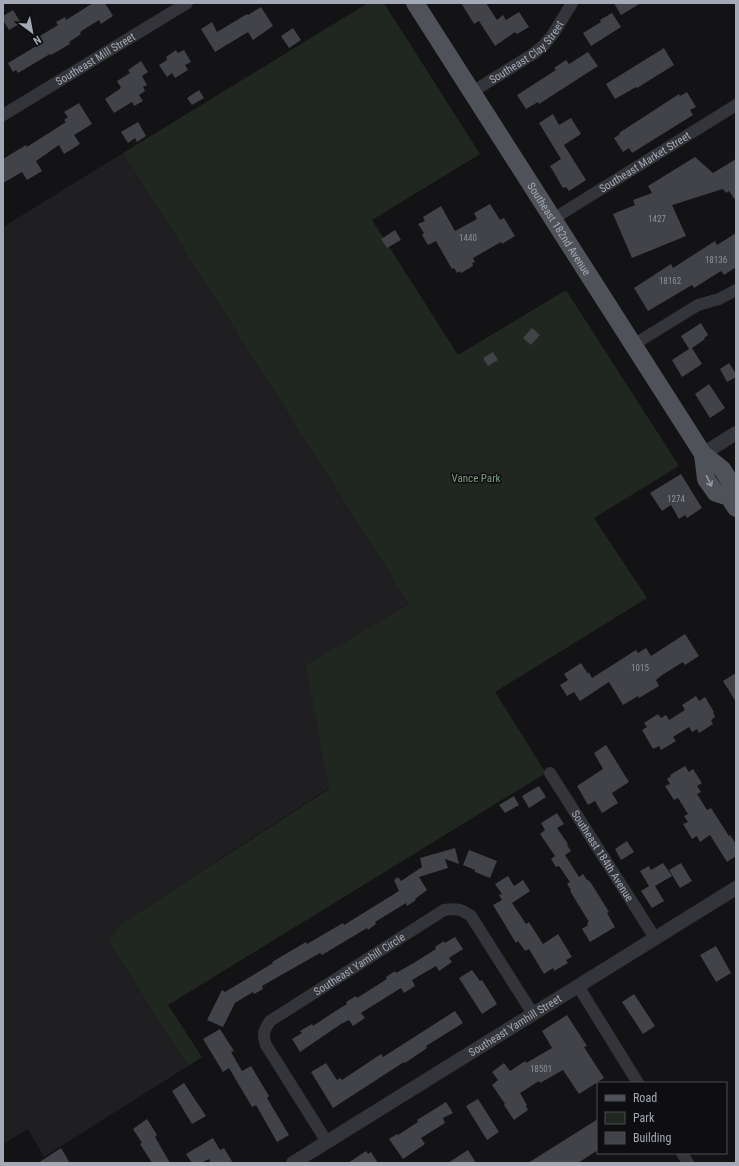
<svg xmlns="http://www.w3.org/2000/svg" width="739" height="1166" font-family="'Roboto Condensed',sans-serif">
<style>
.built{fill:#1f1f22}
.park{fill:#1f2720}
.building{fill:#424348}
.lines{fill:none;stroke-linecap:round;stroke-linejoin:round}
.minor{stroke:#34353a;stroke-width:12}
.tertiary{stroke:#34353a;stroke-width:14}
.primary{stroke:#505259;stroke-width:18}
.oneway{stroke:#9398a3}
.labels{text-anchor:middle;stroke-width:3;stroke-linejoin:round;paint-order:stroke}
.number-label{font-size:9px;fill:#8c909a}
.street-label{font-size:11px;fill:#a4aab5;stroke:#0e0e10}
.park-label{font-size:11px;fill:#7ba07d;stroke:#0e0e10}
</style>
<rect width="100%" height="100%" fill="#131315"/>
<path class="built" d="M123,153L409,604L307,665L329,788L119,925L108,941L188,1066L44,1157L28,1129L3,1144V227Z"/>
<path class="park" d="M368,3H384L480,154L372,220L458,355L566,290L679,466L594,518L647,598L495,692L546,773L168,1005L202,1057L188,1066L108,941L119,925L329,789L306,665L409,604L123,153Z"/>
<path class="building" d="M93,3H105L113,16L101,24L99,20L80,32L81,34L69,42L70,44L51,55L50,54L18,73L16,70L13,72L8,63L43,42L40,36L58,25L56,22L65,17L66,20Z
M461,3H486L497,20L503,15L506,20L519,12L529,27L517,34L515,32L495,46L479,21L474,24Z
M614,3H641L621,15Z
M261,7L273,26L253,40L248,32L215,52L201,29L212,22L217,32L247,14L248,15Z
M13,10L21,23L9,30L3,20V16Z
M612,13L621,27L591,46L583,33L601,22L600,20Z
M293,28L301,40L289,48L281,36Z
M664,48L674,65L637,88L636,87L615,99L606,84Z
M176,50L178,53L184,50L191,62L185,65L188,70L175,78L172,73L167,77L159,65L167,60L166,57Z
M588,52L598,66L539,104L538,102L526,109L517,95L556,70L554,68L566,60L569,64Z
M141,61L148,72L142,76L147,85L143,87L145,91L139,95L143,101L134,106L132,102L114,113L105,99L121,88L117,81L130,73L128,70Z
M199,90L204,98L192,105L187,98Z
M687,92L696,107L690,110L693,115L632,153L629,148L623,152L614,138L620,134L619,133L679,94L680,96Z
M79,103L92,124L74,135L80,144L64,154L59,145L36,161L42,171L27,180L22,172L3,183V159L26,145L27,147L66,122L64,120L68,117L64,112Z
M553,114L559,125L571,118L581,134L564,145L586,180L569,191L566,187L563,188L550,166L561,159L539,123Z
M138,122L146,136L137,142L135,138L128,143L121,132Z
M695,157L713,173L736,159V201L729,191L726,193L723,189L672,205L686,236L632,258L613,214L635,205L633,200L652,193L648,186Z
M490,204L500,220L504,218L515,236L502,244L501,242L473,258L475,262L472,263L473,266L461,273L460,271L457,273L454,268L452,269L436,241L428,245L422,235L424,233L418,224L425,221L423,217L441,206L455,231L477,219L474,213Z
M395,230L401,240L387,248L381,239Z
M736,233V267L724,275L721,271L694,288L692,285L648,311L634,288L671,264L673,268L715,241L717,245Z
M701,323L708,335L704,338L705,339L692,348L702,364L682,377L672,360L689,349L681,336Z
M532,328L540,335L531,345L523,338Z
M493,352L498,360L488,366L483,358Z
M729,363L736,374V377L727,382L720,369Z
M709,384L725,408L710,418L695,394Z
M681,474L702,508L687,518L685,515L679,519L671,505L662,511L650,493Z
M685,634L699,656L685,665L683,662L662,675L656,680L659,686L639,698L638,696L623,705L609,682L580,701L574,692L567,696L560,685L568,680L564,674L581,663L588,674L589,672L592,678L636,650L638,653L646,648L651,656Z
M736,673V702L723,681Z
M696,696L699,701L705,697L714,712H713L715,717L711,720L713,724L699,733L697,729L692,732L689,727L673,737L676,741L661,750L659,746L653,749L642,730L647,727L644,723L658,714L661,718L666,715L669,720L685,710L682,705Z
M606,745L629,782L612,793L618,803L602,813L595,801L588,805L577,786L603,769L594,753Z
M685,766L689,772L693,769L702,783L697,786L701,792L697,794L707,810L711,808L729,836L730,835L736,844V856L727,862L710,835L700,842L697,836L692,839L683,824L688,822L684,816L688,814L678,798L674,800L665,786L670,784L667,779L671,776L670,775Z
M539,786L546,797L529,808L522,796Z
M514,796L519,805L505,813L499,805Z
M557,813L564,824L557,828L568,844L567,845L571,851L565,855L579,877L583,874L587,880H588L591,883L609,912L607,913L615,927L590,942L582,929L588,925L587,923L589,922L570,891L571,890L567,884L570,882L559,866L556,867L551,859L555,856L540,834L545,830L541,823Z
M627,841L634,852L621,860L615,849Z
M455,848L459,864L445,859L448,868L419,877L427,890L415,899L416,900L407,906L406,903L375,922L376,924L368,930L367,928L322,955L320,953L262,986L263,989L254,994L253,992L235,1003L223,1027L207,1020L222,990L225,992L273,963L272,962L306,942L307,944L343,923L344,925L399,891L394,880L398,877L401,881L422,867L420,858Z
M469,850L497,861L490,878L475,872V870L463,865Z
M663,863L672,876L655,886L664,901L652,908L641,891L649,886L640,871L649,866L651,870Z
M681,863L692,881L680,888L669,870Z
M508,876L514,886L523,880L530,891L512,903L526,924L529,922L543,944L558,934L572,957L566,960L568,963L554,971L553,968L544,974L529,949L525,951L518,941L516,943L493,905L502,900L499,895L502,894L495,884Z
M455,937L463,949L449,958L452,962L439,971L436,966L412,980L415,986L404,993L401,988L361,1013L365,1018L353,1026L349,1020L341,1024L300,1052L292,1039L302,1033L300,1031L312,1024L313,1026L334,1012L347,1004L346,1002L356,996L357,998L387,979L386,977L395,971L396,973L412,964L436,949L435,947L444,941L445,943Z
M716,946L731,973L716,982L700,955Z
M472,970L480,981L482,980L497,1004L482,1014L459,978Z
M634,994L655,1026L643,1034L622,1002Z
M455,1011L463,1023L426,1046L427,1048L405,1063L404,1062L333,1108L311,1072L326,1063L337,1080L340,1078L342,1080L381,1054L383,1057Z
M567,1015L587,1046L584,1047L604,1078L579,1094L563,1070L540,1083L539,1081L520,1093L527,1105L526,1106L528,1110L514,1120L504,1105L505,1104L492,1085L498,1080L492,1072L504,1063L510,1071L525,1061L526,1063L552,1048L542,1031Z
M220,1029L234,1051L231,1052L242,1071L251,1066L269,1096L267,1098L289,1135L277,1142L256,1105L252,1107L229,1068L223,1072L203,1039Z
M184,1083L206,1116L192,1124L172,1091Z
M478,1099L499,1132L487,1140L466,1106Z
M446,1102L453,1113L443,1118L445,1123L421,1138L425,1144L403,1159L389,1139L397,1134L398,1135L418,1122L417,1120Z
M147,1119L157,1135L155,1137L170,1163H152L140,1144L142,1143L133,1129Z
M598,1119V1150L578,1163H528Z
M213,1138L220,1150L224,1148L233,1163H211L209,1159L201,1163H192L186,1154Z
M61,1148L70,1163H38Z
M468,1150L476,1163H448Z
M366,1151L368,1154L371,1152L378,1163H348Z"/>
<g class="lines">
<g class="minor">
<path id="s1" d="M472,92L533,54L544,45L553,34L572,3"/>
<path id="s2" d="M3,115L187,3"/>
<path id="s3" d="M553,219L736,105"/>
<path d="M633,345L698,305L719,299L736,290"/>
<path id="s4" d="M550,773L655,938"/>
<path d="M578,986L638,1083"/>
<path id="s5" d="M327,1142L266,1045C262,1034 264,1030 270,1021L444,910C456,908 461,909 471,916L533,1014"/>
<path d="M682,1153L688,1163"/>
</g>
<g class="tertiary">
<path d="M703,454L736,433"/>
<path id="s6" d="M293,1163L736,888"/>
</g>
<g class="primary">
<path id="s7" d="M415,3L703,454L722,469L731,483L729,497"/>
<path d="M703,454L706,479L716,493L729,497L736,508"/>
</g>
</g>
<defs><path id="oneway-shaft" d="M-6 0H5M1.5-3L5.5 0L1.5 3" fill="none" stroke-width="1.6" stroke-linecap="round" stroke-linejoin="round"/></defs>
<use class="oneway" href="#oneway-shaft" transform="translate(709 481) rotate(64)"/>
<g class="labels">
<g class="number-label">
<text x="657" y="222">1427</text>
<text x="468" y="241">1440</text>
<text x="716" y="263">18136</text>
<text x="670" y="284">18162</text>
<text x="676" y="502">1274</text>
<text x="640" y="671">1015</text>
<text x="541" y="1072">18501</text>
</g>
<g class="street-label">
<text dy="4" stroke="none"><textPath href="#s1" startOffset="68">Southeast Clay Street</textPath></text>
<text dy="4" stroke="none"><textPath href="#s2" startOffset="108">Southeast Mill Street</textPath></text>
<text dy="4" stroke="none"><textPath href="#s3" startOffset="108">Southeast Market Street</textPath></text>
<text dy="4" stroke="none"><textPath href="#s7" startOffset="268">Southeast 182nd Avenue</textPath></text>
<text dy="4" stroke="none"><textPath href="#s4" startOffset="98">Southeast 184th Avenue</textPath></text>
<text dy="4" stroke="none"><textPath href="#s5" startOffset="246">Southeast Yamhill Circle</textPath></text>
<text dy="4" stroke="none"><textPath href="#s6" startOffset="261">Southeast Yamhill Street</textPath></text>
</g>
<g class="park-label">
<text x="476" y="482">Vance Park</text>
</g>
</g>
<rect width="739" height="1166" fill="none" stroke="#a4aab5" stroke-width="8"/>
<rect x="597" y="1082" width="130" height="72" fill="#0e0e10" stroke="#4a4c52"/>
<rect x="605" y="1095" width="20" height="6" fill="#505259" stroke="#4a4c52"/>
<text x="633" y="1102" font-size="12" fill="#a4aab5">Road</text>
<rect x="605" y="1112" width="20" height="12" fill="#1f2720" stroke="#4a4c52"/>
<text x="633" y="1122" font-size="12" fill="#a4aab5">Park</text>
<rect x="605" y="1132" width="20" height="12" fill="#424348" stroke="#4a4c52"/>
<text x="633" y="1142" font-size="12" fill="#a4aab5">Building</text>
<g transform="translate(32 32) rotate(148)" stroke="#0e0e10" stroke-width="3" paint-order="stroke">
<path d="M0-3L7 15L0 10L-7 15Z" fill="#a4aab5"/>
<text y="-6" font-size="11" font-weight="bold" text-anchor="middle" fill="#a4aab5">N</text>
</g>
</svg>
